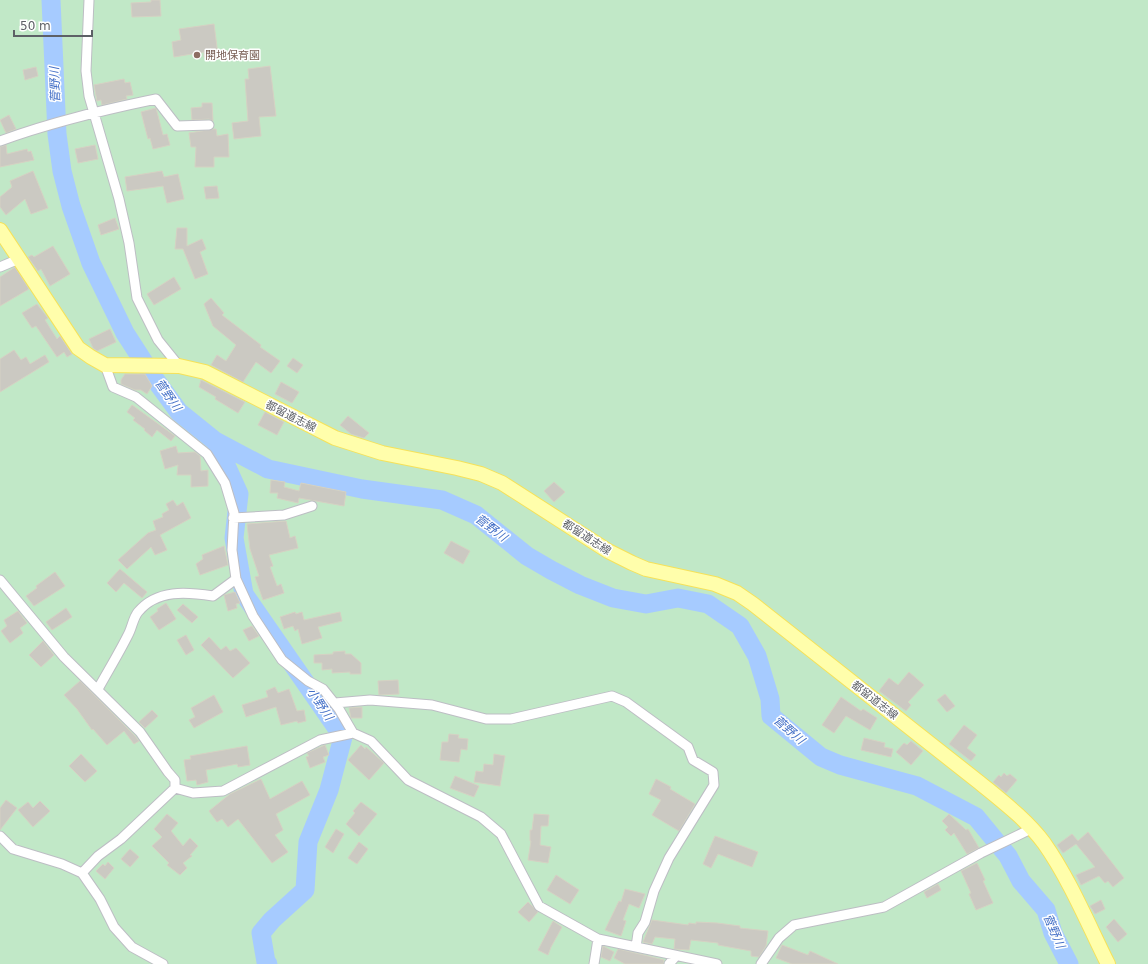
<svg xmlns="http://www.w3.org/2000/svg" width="1148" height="964" font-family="'DejaVu Sans','Noto Sans JP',sans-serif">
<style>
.green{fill:#c1e8c7}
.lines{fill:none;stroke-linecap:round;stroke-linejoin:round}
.river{stroke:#a6cbff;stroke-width:19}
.building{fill:#cbc9c2;stroke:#d5d2c3}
.minor-casing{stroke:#bdbec4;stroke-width:11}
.primary-casing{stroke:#f6e259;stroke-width:16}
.minor{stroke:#fff;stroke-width:9}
.primary{stroke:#fffeab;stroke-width:14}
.education-dot{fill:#8d6e63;stroke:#fff;stroke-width:1.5}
.labels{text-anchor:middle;stroke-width:3;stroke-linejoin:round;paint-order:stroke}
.education-label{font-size:11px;fill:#785e54;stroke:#fff;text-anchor:start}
.street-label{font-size:11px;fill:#5d6066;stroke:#fff}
.water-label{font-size:12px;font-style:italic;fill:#4470c7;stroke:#fff}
</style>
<rect width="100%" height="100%" fill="#f0efe5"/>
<path class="green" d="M0,0H1148V964H0Z"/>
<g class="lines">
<path class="river" d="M51,0L57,134L62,171L71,206L91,263L125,333L154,378L179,412L215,441L268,469L362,489L442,500L476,515L527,556L551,570L580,585L613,598L646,604L678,598L708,604L740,626L757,656L770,699L771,716L821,757L840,765L917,786L976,817L1008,856L1021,881L1046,910L1053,933L1069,964
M215,441L239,494L234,538L244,594L343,737L329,790L308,842L305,890L272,920L261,933L266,962L268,964"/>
</g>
<path class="building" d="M151,0H160L161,16L132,17L131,3L151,2Z
M214,24L218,55L204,57V52L174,57L172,42L181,40L179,29Z
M270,66L276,116L259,117L261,136L234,139L232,123L248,121L245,79H249L248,69Z
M36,67L38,76L25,80L23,70Z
M124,79L125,83L130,82L133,95L126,96L127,99L102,105L101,100L97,101L94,85Z
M202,103H212L213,121L209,119L192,120L191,108L202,107Z
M156,108L163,135L167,134L170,145L153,149L150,138L148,139L141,112Z
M9,115L16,129L6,133L0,120Z
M214,129H216L217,136L228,134L229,157H214V167H195L196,147H191L189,133Z
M6,145L7,154L27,149L28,152L31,151L34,160L0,167V147Z
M95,145L98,159L78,163L75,149Z
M33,171L48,208L31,214L25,199L6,215L0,207V197L12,187L10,181Z
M162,171L164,177L178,174L184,199L167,203L163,186L127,191L125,177Z
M217,186L219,198L206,199L204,187Z
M115,218L119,229L101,235L98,225Z
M177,228H187V246L202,239L206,249L200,252L208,274L195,279L183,249H175Z
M53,246L70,274L50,286L41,269L38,271L28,257L32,255L34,257Z
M15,267L29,289L0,306V277Z
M174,277L181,289L154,305L147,294Z
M211,298L224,313L222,315L261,345L260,347L280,361L271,373L256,362L243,382L211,365L217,355L226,361L236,345L213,326L204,304Z
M37,304L48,318L45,320L57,339L60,336L72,354L67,357L64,352L57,357L36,326L32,328L22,313Z
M110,329L116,342L97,351L93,348L89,339Z
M14,350L21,360L26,357L30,364L45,355L49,362L0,392V359Z
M293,358L303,365L297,373L287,366Z
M125,374H145L152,386L147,394L141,390H135L121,384V380Z
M201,380L245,402L238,413L215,399L216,397L199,387Z
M281,382L299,392L292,403L275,394Z
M132,405L175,436L171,441L157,430L152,437L144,430L145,429L133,420L135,418L127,412Z
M265,412L284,422L277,435L258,425Z
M348,416L369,433L364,438L351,434L340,425Z
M176,446L178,453L195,452L200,456L201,471L208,470V486L191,487V475H177L178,465L165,469L160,451Z
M271,480L285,482L284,487L299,491L301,483L346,492L344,506L299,498L298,503L277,498L278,493H270Z
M554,482L565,492L554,502L544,491Z
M173,500L177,506L183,502L191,518L160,535L167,550L155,555L151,547L127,569L118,560L148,533L156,530L153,521L163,517L162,514L169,510L166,504Z
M286,521L290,538L295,536L298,548L269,555L273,566L270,567L277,586L281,584L284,593L263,600L255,577L259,576L250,549L247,524Z
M451,541L470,551L463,564L444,553Z
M224,546L228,565L200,575L196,564L203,559L202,555Z
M120,569L147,592L142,598L124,583L116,592L107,583Z
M55,572L65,586L34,606L26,596L37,588L36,586Z
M235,592L240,603L236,604L237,608L228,611L224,595Z
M166,603L176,619L159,630L150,617L158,611L157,609Z
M183,604L198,617L192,623L177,610Z
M66,608L72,617L52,630L46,622Z
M18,611L27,623L20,628L23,633L10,643L1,631L7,626L4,620Z
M295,612L296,614L302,612L304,620L340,612L342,621L318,627L322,638L302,644L298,629L295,631L293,626L284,629L280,617Z
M252,626L259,636L249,641L243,630Z
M186,635L194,650L186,655L177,640Z
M209,637L221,650L226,646L230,651L236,648L250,663L233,678L201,645Z
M43,641L54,655L41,667L29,655Z
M345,651V654H351L361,663V674H350V672L332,673V669L322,670V663H314V655L333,654V652Z
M909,672L924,685L908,702L911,705L906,711L879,691L889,678L898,685Z
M398,680L399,694L379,695L378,681Z
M80,681L135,736L139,741L134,744L124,731L107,745L93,729L92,730L77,709L64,695Z
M275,687L278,693L289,689L297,711L304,710L306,721L298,723L297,721L281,725L276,707L246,717L242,705L268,697L266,691Z
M945,694L955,706L947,712L937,700Z
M214,695L223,712L194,728L189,720L195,717L191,708Z
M841,697L861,711L863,709L877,718L870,730L846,716L834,733L822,725Z
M362,707V718H351L349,708Z
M152,710L158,716L145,728L139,722Z
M964,725L977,735L967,748L976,755L971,761L949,744Z
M449,734L459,735L458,738L468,739L467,750L461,749L459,762L440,760L442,742H448Z
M864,738L885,743L884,747L893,749L891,757L861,750Z
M911,741L923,751L911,765L896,752L904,743L907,745Z
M325,745L329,755L323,757L325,762L310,768L306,757L309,756L307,753Z
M361,745L365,749L366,747L384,763L369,780L348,760Z
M247,746L250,765L238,767L237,764L206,770L208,782L197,785L196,780L187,781L184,760L191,759L190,756Z
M81,754L97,771L85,782L69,766Z
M494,754L505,756L500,786L474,782L476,771L483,772L484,764L493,765Z
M1004,773L1007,776L1010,774L1017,780L1006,793L993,782L999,775L1001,777Z
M455,776L479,786L474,797L450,788Z
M261,779L270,799L302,781L310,795L276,814L283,830L275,835L288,852L272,863L238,819L228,827L222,819L217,822L209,811L230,794Z
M656,779L671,787L670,789L695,804L679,831L652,815L661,800L649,794Z
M6,800L17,808L0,830V808Z
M40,801L50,811L33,827L18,810L28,802L33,808Z
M361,802L377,814L359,836L346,824L355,813L353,811Z
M167,814L178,823L171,831L183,846L190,838L198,846L190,855L192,856L183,863L187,868L180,875L167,865L169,863L152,846L162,837L154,829Z
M534,814L549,815L548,826H541L540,845L551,847L548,863L528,860L531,841H530V830H532Z
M949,814L966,830L968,829L979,848L967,854L954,833L951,836L945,830L948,827L942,821Z
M336,829L344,834L333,853L325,847Z
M1088,832L1124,878L1113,887L1108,881L1105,883L1099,876L1081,885L1076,875L1095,867L1076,844L1063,853L1057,845L1072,834L1078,841Z
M715,836L758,852L752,867L718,854L711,868L703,864Z
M359,842L368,849L357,864L348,858Z
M130,849L139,857L130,867L121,859Z
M108,862L114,868L105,879L96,871L103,864L105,866Z
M977,863L985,880L983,881L993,903L976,910L969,894L971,893L961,871Z
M556,875L579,890L570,904L547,890Z
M938,884L941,890L927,898L924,892Z
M625,889L645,894L639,908L629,904L623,920L626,921L621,936L605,930L619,901L621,902Z
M1101,900L1105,909L1095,914L1090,906Z
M528,902L538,912L529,922L518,912Z
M1114,919L1127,934L1118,942L1106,927Z
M652,920L688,925L689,923L696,924V922L717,923L740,926V928L768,931L766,946L759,957L751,956V951L718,945V943L691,940L689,950L674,949L675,939L655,937L652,944L643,942Z
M553,921L562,927L551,947L548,955L538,950Z
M782,945L808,955L810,951L838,964H792L776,958Z
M603,946L614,952L610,961L601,957Z
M618,949L648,956L664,960L663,964H625L614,958Z"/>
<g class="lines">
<g class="minor-casing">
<path id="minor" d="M89,0L86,71L89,96L119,199L129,243L137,298L158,340L179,366
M0,141C51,122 103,110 156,99L177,126L209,125
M0,267L19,259
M105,365L113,387L136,397L207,454L225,483L234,513L232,550L236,579L253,616L282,660L308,681L323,689L339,709L353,733L371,741L408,780L481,817L501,834L539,906L598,939L717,964
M233,518L284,515L312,506
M0,580L64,657L140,732L168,772L175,780V788L121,839L98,856L82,873
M98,689C108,671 119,653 128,635C132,628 133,618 138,612C157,589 187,592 213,596L236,579
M335,703L370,700L432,705L486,719H511L612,696L626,702L688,747L693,760L713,772L714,785L669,858L654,891L645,922L638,933L636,947
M175,788L193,793L223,791L320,740L353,733
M0,836L13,849L62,864L82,873L100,899L114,927L132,947L163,964
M594,964L598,939
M669,964L676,956
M761,964L779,938L794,925L884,907L981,853L1031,829"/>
</g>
<g class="primary-casing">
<path id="primary" d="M0,230L78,348C87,355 95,360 105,365L179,366L205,372L335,438L382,453L457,468L481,474L502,483L608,551L632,563L646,569L715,584L737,593L753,604L980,783C1002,801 1027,820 1044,843C1070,880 1088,924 1108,964"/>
</g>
<use href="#minor" class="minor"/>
<use href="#primary" class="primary"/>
</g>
<circle class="education-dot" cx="197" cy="55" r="4"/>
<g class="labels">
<g class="education-label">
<text x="205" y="59">開地保育園</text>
</g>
<g class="street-label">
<text transform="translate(291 416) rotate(27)" y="4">都留道志線</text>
<text transform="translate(587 537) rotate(33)" y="4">都留道志線</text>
<text transform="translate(875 700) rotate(38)" y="4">都留道志線</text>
</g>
<g class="water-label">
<text transform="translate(55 85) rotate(-92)" y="4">菅野川</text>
<text transform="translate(168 395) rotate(55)" y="4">菅野川</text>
<text transform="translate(491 528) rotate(37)" y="4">菅野川</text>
<text transform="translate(320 704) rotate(56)" y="4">小野川</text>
<text transform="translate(789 730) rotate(41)" y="4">菅野川</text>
<text transform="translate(1054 931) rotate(67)" y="4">菅野川</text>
</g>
</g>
<path d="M14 30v6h78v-6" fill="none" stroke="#5d6066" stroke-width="2"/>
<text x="20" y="30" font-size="12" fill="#5d6066" stroke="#ffffff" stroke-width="3" paint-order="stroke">50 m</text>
</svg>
